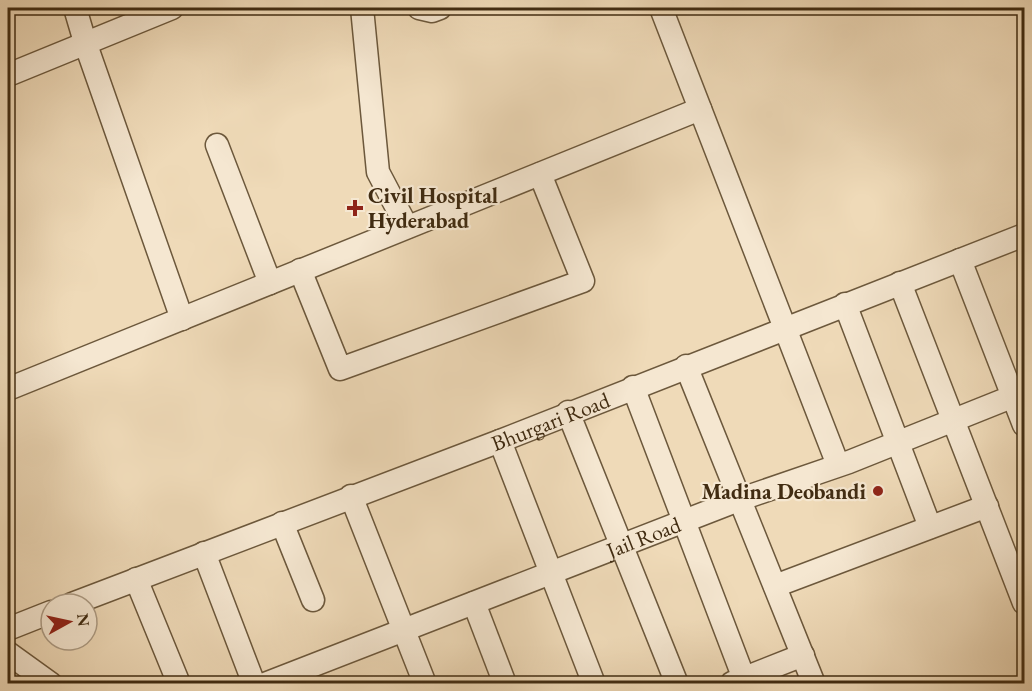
<svg xmlns="http://www.w3.org/2000/svg" width="1032" height="691" font-family="'EB Garamond',serif">
<style>
.lines{fill:none;stroke-linecap:round;stroke-linejoin:round}
.minor-casing{stroke:#6c583c;stroke-width:25}
.minor{stroke:#f5e7d1;stroke-width:22}
.poi-dot{fill:#8f2418;stroke:#f5e7d1;stroke-width:2}
.labels{text-anchor:middle;stroke-width:4.5;stroke-linejoin:round;paint-order:stroke}
.poi-label{font-size:22px;font-weight:bold;fill:#412c12;stroke:#f5e7d1;text-anchor:start}
.street-label{font-size:22px;fill:#412c12;stroke:#f5e7d1}
</style>
<rect width="100%" height="100%" fill="#efdab8"/>
<filter id="stains"><feTurbulence type="fractalNoise" baseFrequency=".00333" numOctaves="4"/><feColorMatrix values="0 0 0 0 .2 0 0 0 0 .09 0 0 0 0 .02 0 0 0 .5 -.17"/></filter>
<radialGradient id="worn" r=".72"><stop offset=".6" stop-color="#630" stop-opacity="0"/><stop offset="1" stop-color="#630" stop-opacity=".3"/></radialGradient>
<g class="lines">
<g class="minor-casing">
<g id="minor">
<path d="M75,8L85,42L182,319"/>
<path d="M362,8L378,172L407,227"/>
<path d="M419,8L432,11L440,8"/>
<path d="M661,8L838,465"/>
<path d="M8,75L172,8"/>
<path d="M217,145L270,283"/>
<path d="M960,260L1024,425"/>
<path d="M300,270L340,369L583,281L540,174"/>
<path d="M900,283L1024,603"/>
<path d="M845,304L930,527"/>
<path d="M686,366L814,684"/>
<path d="M633,387L746,684"/>
<path d="M8,389L700,109"/>
<path d="M568,412L677,684"/>
<path d="M500,441L594,684"/>
<path d="M351,496L425,684"/>
<path d="M282,523L313,600"/>
<path d="M204,553L254,684"/>
<path d="M136,579L179,684"/>
<path d="M775,586L987,506"/>
<path d="M474,603L505,684"/>
<path id="s1" d="M72,604L500,441L1024,235"/>
<path d="M8,629L51,612"/>
<path d="M8,653L51,684"/>
<path d="M732,683L803,655"/>
<path id="s2" d="M265,684L741,499L849,462L1024,392"/>
</g>
</g>
<use href="#minor" class="minor"/>
</g>
<g class="poi-dot">
<path d="M352 199h6v6h6v6h-6v6h-6v-6h-6v-6h6z"/>
<circle cx="878" cy="491" r="6"/>
</g>
<g class="labels">
<g class="poi-label">
<text x="368" y="203">Civil Hospital<tspan x="368" dy="25">Hyderabad</tspan></text>
<text x="866" y="499" text-anchor="end">Madina Deobandi</text>
</g>
<g class="street-label">
<text dy="8" stroke="none"><textPath href="#s1" startOffset="512">Bhurgari Road</textPath></text>
<text dy="8" stroke="none"><textPath href="#s2" startOffset="406">Jail Road</textPath></text>
</g>
</g>
<rect width="1032" height="691" fill="none" stroke="#efdab8" stroke-width="30"/>
<rect x="9" y="9" width="1014" height="673" fill="none" stroke="#412c12" stroke-width="3"/>
<rect x="15" y="15" width="1002" height="661" fill="none" stroke="#412c12" stroke-width="1.5"/>
<g transform="translate(69 622) rotate(82)"><circle r="28" fill="#f5e7d1" stroke="#ad9c85" stroke-width="1.5"/>
<path d="M0-4.5L10 22L0 15L-10 22Z" fill="#8f2418"/>
<text y="-9" font-size="16" font-weight="bold" text-anchor="middle" fill="#412c12">N</text>
</g>
<rect width="100%" height="100%" filter="url(#stains)"/>
<rect width="100%" height="100%" fill="url(#worn)"/>
</svg>
